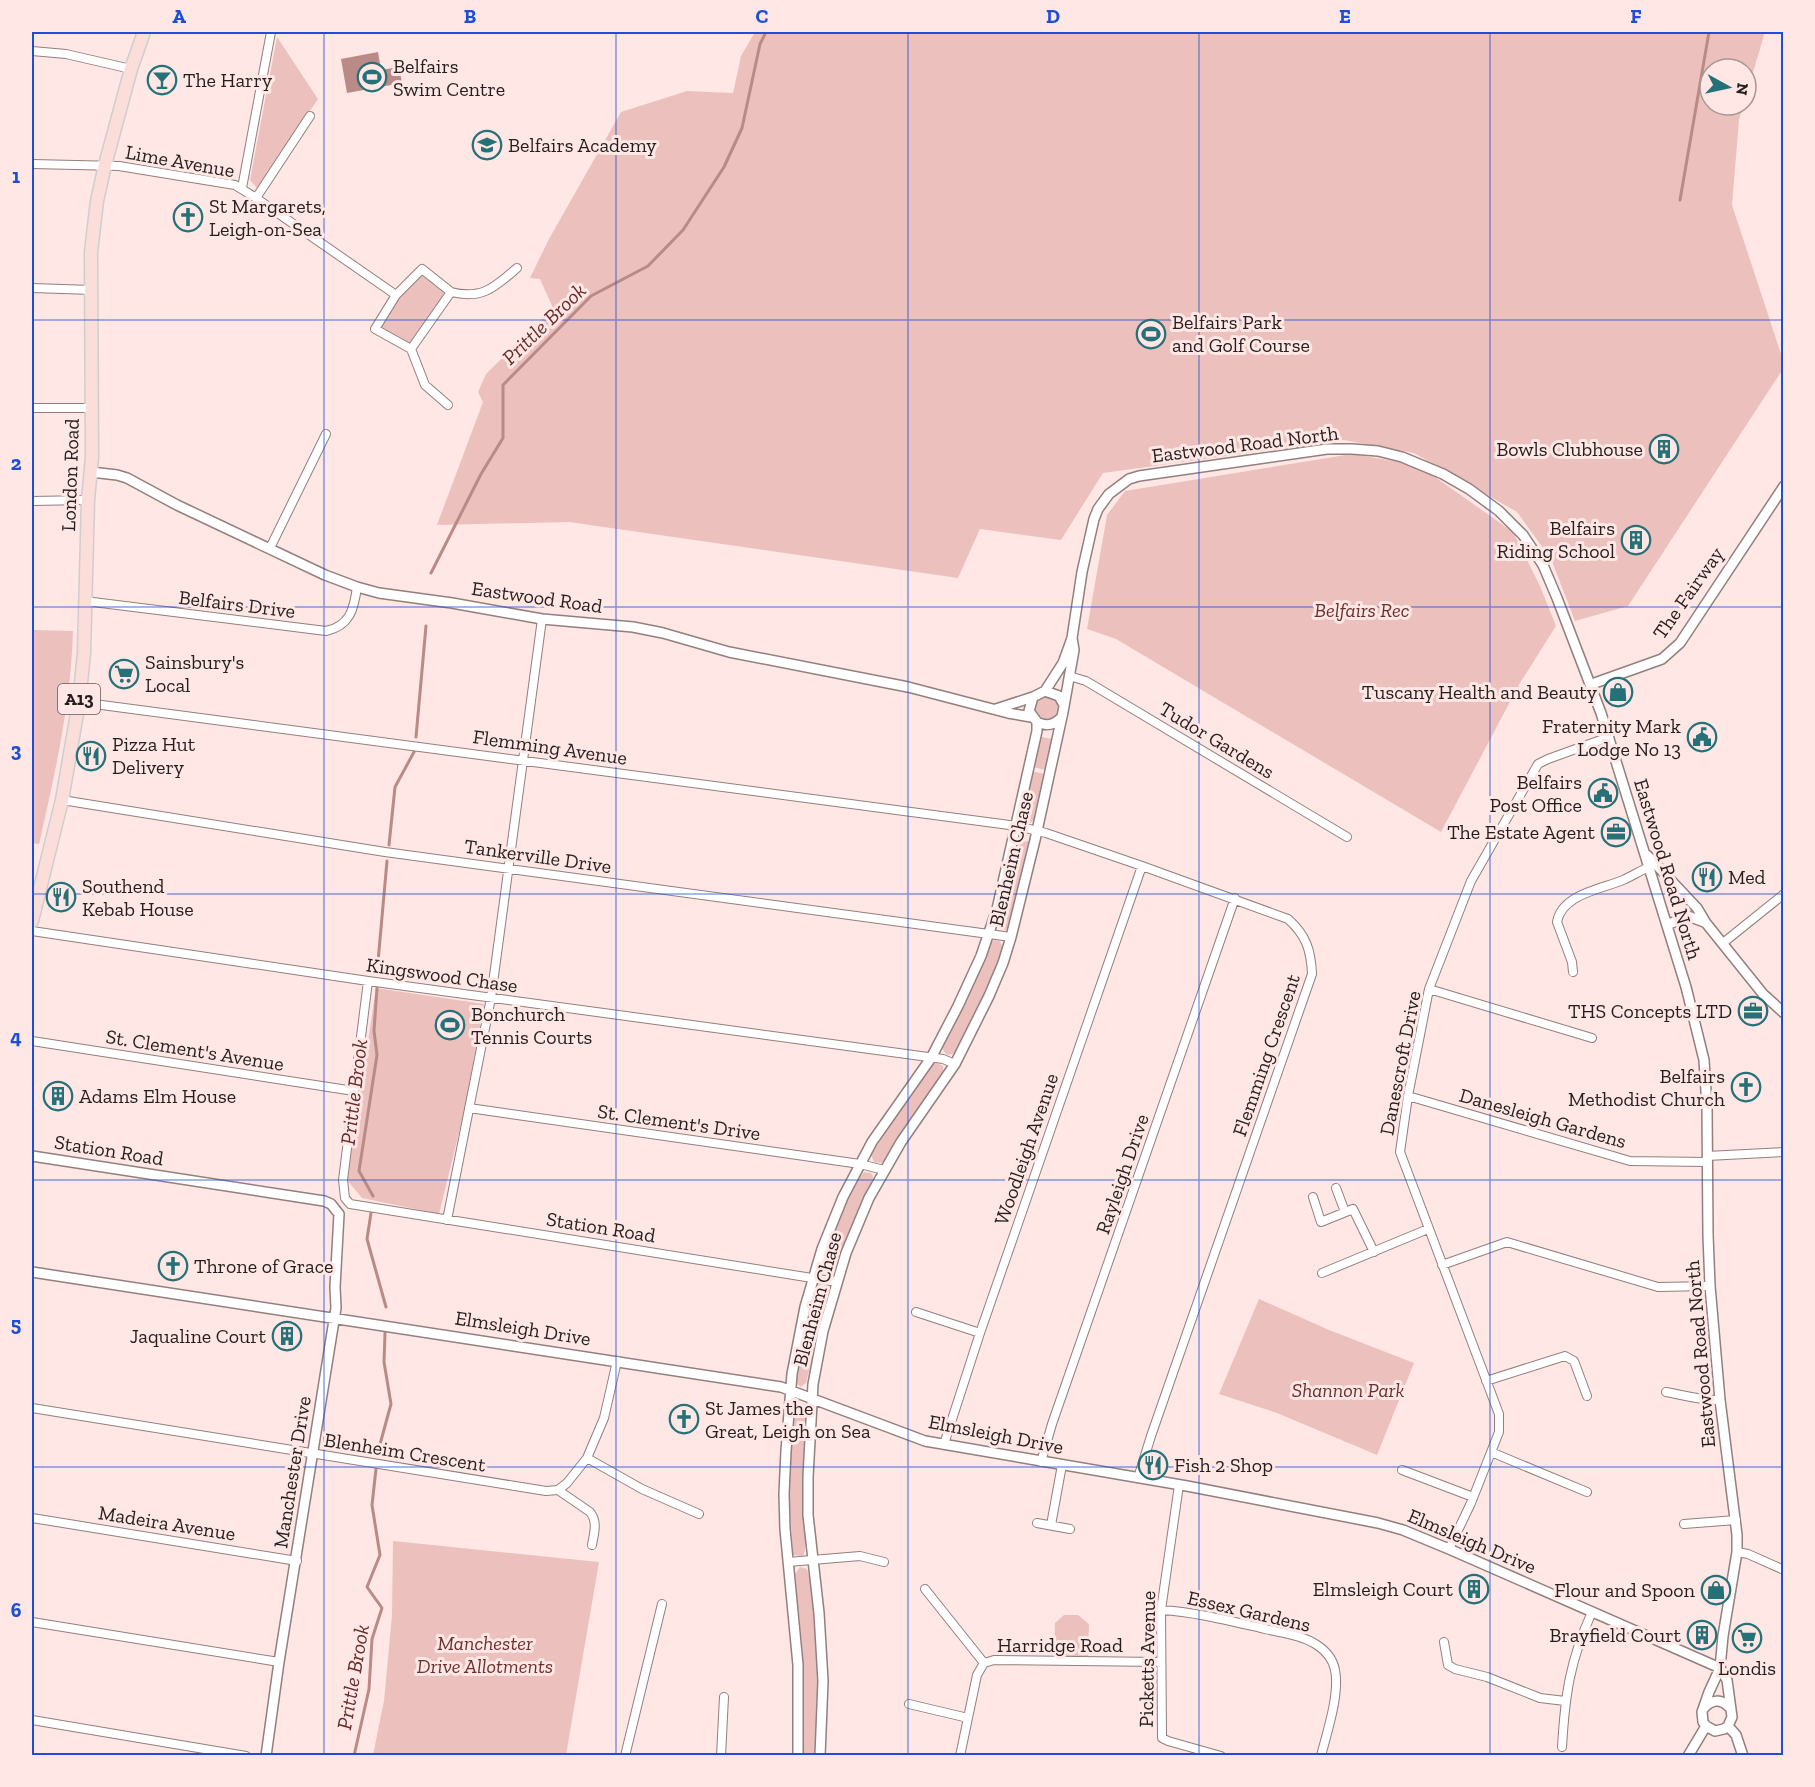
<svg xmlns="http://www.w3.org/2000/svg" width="1815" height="1787" font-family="'Zilla Slab',serif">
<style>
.green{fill:#ecc1bd}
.water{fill:#b98a86}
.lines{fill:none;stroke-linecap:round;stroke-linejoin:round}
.stream{stroke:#b98a86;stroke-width:3}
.minor-casing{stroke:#937f7d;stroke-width:10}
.tertiary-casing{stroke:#937f7d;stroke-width:12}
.primary-casing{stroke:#cfcece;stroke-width:15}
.minor{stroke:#fff;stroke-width:8}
.tertiary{stroke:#fff;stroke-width:9}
.primary{stroke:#fbddda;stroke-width:12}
.grid{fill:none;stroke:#1d4ed8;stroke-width:1.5;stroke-opacity:0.55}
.labels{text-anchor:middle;stroke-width:6;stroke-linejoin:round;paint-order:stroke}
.shield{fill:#fee7e5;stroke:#675a5a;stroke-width:1.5}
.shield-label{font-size:18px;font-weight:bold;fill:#261e1e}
.poi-label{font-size:20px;fill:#261e1e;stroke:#fee7e5;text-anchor:start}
.street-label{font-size:20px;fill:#261e1e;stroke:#fee7e5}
.park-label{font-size:20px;font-style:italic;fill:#6d2f2d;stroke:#fee7e5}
.water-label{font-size:21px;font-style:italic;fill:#682b29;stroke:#fee7e5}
.neatline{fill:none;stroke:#1d4ed8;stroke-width:2}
.grid-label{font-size:20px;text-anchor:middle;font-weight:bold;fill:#1d4ed8}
</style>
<rect width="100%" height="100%" fill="#fee7e5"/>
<path class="green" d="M755,32H1765L1746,96V69H1710V105H1743L1739,120L1732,205L1783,360V369L1628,606L1575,621L1551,559L1517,512L1414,453L1344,440L1103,473L1061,540L980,529L958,578L569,522L437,525L483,402L478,392L486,374L553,308L540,279L530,278L549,239L621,112L687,91L733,93L741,56Z
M277,37L318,99L257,188L250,180Z
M421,273L446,293L410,346L379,328L398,296Z
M1352,454L1418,465L1513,532L1540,586L1556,626L1520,683L1441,832L1116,639L1087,629L1107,515L1125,491Z
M32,630L73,631C71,703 55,774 39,844L32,843Z
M1034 709a12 12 0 1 1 24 0a12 12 0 1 1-24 0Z
M1038,736L1052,739L1046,770L1032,767Z
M1031,771L1045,774L1035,819L1030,823L1025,822L1022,817Z
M1031,841L1010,925L1006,930H1001L996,922L1016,842Z
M995,940L1000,941L1003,949L995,972L955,1053L947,1055L943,1050V1046L979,973L991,942Z
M376,988L484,1004L465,1108L439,1214L362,1198L347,1180Z
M937,1063L943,1066V1075L884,1161L881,1163L874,1162L871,1155L929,1069L932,1064Z
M864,1172L871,1173L873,1176L871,1185L833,1274L827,1276L821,1271C831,1238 843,1200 864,1172Z
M818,1285L826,1288L827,1296L806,1383L801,1387L796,1383L802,1341L815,1289Z
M1259,1299L1329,1330L1414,1363L1377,1455L1277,1413L1219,1394Z
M799,1404H805L806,1409C804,1443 803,1476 803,1509C803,1524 809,1543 803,1556L793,1555C791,1523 783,1428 799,1404Z
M393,1541L599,1562L566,1755H373L384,1701L392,1615Z
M800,1567L807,1569C824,1623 818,1699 817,1755H804L803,1655L795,1574Z
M1064,1615H1078L1089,1624L1088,1656H1054L1055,1623Z"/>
<path class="water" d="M378,52L381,70L399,67L402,83L347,93L341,59Z"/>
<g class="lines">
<path class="stream" d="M1680,200L1709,32
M431,573L481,474L503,438V385L591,296L648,266L683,230L724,167L742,128L760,44L766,32
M416,737L426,626
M389,845L395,787L414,752
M377,973L387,861
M373,1196L359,1171L377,1055L374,1031L377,988
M371,1213L367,1239L386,1307
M379,1448L391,1404L384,1362L385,1333
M354,1756L369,1689L372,1639L382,1608L367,1587L380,1555L372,1505L376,1469"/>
<g class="minor-casing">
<path id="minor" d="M32,51L66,54L131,69
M32,164L119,166L235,185L256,198L396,295
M242,188L271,32
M256,198L310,116
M422,269L451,292L411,349L375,329L396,295Z
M32,288L92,290
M451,292C482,300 495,287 517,268
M411,349L425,385L448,405
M32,408H92
M32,501L88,500
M270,548L326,434
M85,601L326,631C350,626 354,609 357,587
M1069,676L1086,681L1347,837
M79,702L1017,826L1046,833L1142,866L1288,919C1306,935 1311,950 1312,974L1151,1436L1138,1478
M62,800L385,852L1011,937
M32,931L368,981L943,1059L955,1064
M1723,943L1784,894
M1573,972L1572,962L1557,922C1562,894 1602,889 1623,880C1632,876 1640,871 1649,867
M368,981L343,1180L345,1198L350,1204L837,1282
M1429,989L1592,1038
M32,1041L354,1091
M1408,1096L1630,1161L1707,1162
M469,1108L860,1164L884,1170
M1707,1156L1784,1152
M1336,1188L1345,1212
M1313,1197L1321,1222L1353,1209L1374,1252
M447,1220L491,998L542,619
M1442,1265L1507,1242L1658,1287L1710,1286
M1322,1273L1428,1229
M916,1312L980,1333
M1486,1381L1565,1356L1574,1361L1587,1396
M1666,1392C1684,1395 1702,1401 1720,1400
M32,1408L546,1491L558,1490L567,1483L587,1458L604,1418L617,1361
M944,1444L980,1333L1142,866
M1491,1452L1587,1492
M587,1458L642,1489L699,1514
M1041,1462L1052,1424L1235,898
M1402,1470L1473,1497
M1179,1485L1161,1610L1162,1734V1738L1168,1741L1221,1756
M558,1490L590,1512C598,1522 594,1533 592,1545
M32,1518L297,1561
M1037,1523L1070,1529
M1684,1524L1736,1520
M1051,1525L1062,1465
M1449,1549L1471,1503L1499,1432V1414L1400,1152L1408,1096L1429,989L1471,881L1538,764L1548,759L1609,737
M1737,1552L1748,1554L1784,1570
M788,1562L860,1556L884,1562
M925,1589L984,1663
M1161,1610C1196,1612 1230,1621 1265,1629C1282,1633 1302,1635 1317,1645C1326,1651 1333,1659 1335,1670C1340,1694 1327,1732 1321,1756
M32,1622L279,1662
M1444,1642L1448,1665L1455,1669L1487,1677L1540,1698L1565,1701
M909,1704L968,1718
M32,1720L246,1756
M1562,1747C1565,1695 1570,1660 1592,1612
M625,1756L662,1604
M721,1756L724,1697
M960,1756L977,1675L984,1663L994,1660L1161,1662"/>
</g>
<g class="tertiary-casing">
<path id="tertiary" d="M91,472L117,475L127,478L177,505L325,575L357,587L379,593L452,603L542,619L633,627L663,633L729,652L908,687L1008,713L1031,717
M1592,684L1662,659L1680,643L1784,486
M1045,691L1063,663L1072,638
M1033,697L1029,711L1037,722C1047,727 1054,725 1062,717
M996,709L1033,697L1045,691L1059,696L1064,705
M1647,855L1697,908L1706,923L1763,994L1784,1013
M1667,925L1688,916L1704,922
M32,1156L324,1201L331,1204L339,1214L335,1287L336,1308L279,1662L266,1756
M32,1272L781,1387L925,1441L1187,1486L1378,1523L1403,1530L1449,1549L1720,1668
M1704,1708C1712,1699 1721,1699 1729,1707
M1728,1726L1736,1735L1743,1756
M798,1756V1665L785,1529L784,1494L786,1451L792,1374L805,1307L822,1249L843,1197L872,1142L931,1058L958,1006L981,956L997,909L1037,731V722
M820,1756L823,1681L819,1613L808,1515V1477L813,1384L823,1331L846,1253L869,1198L901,1142L955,1064L989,996L1003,963L1011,937L1035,840L1063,712L1074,650L1072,638L1082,572L1094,519L1098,509L1109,494L1129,479L1139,476L1327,449H1352L1378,451L1402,457L1443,474L1469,489L1499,511L1523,535L1543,565L1557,598L1601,713L1686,987L1704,1060L1707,1107L1708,1235L1710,1286L1720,1400L1737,1535V1552L1723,1636L1720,1668L1709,1692L1702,1712L1703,1722L1706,1726L1715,1731L1724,1729L1728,1726L1732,1717L1727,1680L1720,1668
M1688,1756L1706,1726"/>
</g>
<g class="primary-casing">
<path id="primary" d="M32,921L62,800L79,702L84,653L88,500L92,457L91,252L97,201L105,165L131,69L144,32"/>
</g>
<use href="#minor" class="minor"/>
<use href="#tertiary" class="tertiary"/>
<use href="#primary" class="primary"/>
</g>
<path class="grid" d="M324,32V1756M616,32V1756M908,32V1756M1199,32V1756M1490,32V1756M32,320H1784M32,607H1784M32,894H1784M32,1180H1784M32,1467H1784"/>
<defs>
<g id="stadium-ring" transform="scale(1.5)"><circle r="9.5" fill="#fee7e5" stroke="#267077" stroke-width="1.5"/><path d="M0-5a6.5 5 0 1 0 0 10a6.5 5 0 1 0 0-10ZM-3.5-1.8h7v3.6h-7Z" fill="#267077"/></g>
<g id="bar-ring" transform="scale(1.5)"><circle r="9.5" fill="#fee7e5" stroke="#267077" stroke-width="1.5"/><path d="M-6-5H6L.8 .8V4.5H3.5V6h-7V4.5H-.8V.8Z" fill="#267077"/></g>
<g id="school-ring" transform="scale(1.5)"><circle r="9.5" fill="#fee7e5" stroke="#267077" stroke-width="1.5"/><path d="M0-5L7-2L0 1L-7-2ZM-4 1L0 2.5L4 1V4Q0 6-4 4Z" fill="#267077"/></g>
<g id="church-ring" transform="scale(1.5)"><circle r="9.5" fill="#fee7e5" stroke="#267077" stroke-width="1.5"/><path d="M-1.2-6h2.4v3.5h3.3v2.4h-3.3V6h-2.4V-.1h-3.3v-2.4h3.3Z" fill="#267077"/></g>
<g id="building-ring" transform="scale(1.5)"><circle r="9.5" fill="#fee7e5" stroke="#267077" stroke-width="1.5"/><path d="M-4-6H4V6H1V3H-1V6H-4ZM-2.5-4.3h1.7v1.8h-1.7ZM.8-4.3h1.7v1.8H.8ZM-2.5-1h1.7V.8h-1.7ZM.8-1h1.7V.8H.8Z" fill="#267077"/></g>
<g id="supermarket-ring" transform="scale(1.5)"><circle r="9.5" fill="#fee7e5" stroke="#267077" stroke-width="1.5"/><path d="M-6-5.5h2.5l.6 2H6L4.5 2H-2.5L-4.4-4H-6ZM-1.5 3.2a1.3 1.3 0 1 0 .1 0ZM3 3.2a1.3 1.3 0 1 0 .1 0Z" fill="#267077"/></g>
<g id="shop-ring" transform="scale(1.5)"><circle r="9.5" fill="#fee7e5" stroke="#267077" stroke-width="1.5"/><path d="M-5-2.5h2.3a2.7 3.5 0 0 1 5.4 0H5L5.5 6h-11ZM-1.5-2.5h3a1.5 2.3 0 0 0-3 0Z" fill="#267077"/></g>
<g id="civic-ring" transform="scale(1.5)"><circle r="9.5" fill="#fee7e5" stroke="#267077" stroke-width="1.5"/><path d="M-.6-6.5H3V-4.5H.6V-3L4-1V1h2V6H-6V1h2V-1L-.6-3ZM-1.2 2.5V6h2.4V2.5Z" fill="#267077"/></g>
<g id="restaurant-ring" transform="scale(1.5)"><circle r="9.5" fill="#fee7e5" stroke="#267077" stroke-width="1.5"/><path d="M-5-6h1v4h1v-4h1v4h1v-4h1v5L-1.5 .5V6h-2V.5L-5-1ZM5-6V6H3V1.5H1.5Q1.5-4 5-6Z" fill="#267077"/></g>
<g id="office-ring" transform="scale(1.5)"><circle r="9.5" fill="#fee7e5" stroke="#267077" stroke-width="1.5"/><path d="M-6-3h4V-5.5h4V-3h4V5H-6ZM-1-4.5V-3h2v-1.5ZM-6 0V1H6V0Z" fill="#267077"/></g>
</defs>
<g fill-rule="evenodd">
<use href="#stadium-ring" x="372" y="77"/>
<use href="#bar-ring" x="162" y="80"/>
<use href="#school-ring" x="487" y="145"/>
<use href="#church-ring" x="188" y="217"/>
<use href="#stadium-ring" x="1151" y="334"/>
<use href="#building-ring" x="1664" y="449"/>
<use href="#building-ring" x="1636" y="540"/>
<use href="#supermarket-ring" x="124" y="674"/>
<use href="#shop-ring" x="1618" y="692"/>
<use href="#civic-ring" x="1702" y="737"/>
<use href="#restaurant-ring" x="91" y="756"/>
<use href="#civic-ring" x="1603" y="793"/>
<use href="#office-ring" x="1616" y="832"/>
<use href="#restaurant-ring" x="1707" y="877"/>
<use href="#restaurant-ring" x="61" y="897"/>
<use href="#office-ring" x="1753" y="1011"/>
<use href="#stadium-ring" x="450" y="1025"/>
<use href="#church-ring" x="1746" y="1087"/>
<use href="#building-ring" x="58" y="1096"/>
<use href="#church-ring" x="173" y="1266"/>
<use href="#building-ring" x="287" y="1336"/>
<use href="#church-ring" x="684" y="1419"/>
<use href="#restaurant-ring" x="1153" y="1465"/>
<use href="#building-ring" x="1474" y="1589"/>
<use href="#shop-ring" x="1716" y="1590"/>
<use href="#building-ring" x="1702" y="1635"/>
<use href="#supermarket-ring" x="1747" y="1638"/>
</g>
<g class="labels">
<rect class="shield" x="58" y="684" width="42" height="30" rx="4.5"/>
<g class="shield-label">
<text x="79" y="705">A13</text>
</g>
<g class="poi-label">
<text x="393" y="73">Belfairs<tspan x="393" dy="23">Swim Centre</tspan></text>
<text x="183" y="87">The Harry</text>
<text x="508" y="152">Belfairs Academy</text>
<text x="209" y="213">St Margarets,<tspan x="209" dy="23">Leigh-on-Sea</tspan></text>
<text x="1172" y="329">Belfairs Park<tspan x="1172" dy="23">and Golf Course</tspan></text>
<text x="1643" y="456" text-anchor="end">Bowls Clubhouse</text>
<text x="1615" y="535" text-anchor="end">Belfairs<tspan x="1615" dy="23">Riding School</tspan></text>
<text x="145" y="669">Sainsbury's<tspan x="145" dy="23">Local</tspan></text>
<text x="1597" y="699" text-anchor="end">Tuscany Health and Beauty</text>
<text x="1681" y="733" text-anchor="end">Fraternity Mark<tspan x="1681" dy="23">Lodge No 13</tspan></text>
<text x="112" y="751">Pizza Hut<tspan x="112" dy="23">Delivery</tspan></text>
<text x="1582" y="789" text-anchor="end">Belfairs<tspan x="1582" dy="23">Post Office</tspan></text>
<text x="1595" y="839" text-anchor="end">The Estate Agent</text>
<text x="1728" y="884">Med</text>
<text x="82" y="893">Southend<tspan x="82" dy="23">Kebab House</tspan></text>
<text x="1732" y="1018" text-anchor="end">THS Concepts LTD</text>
<text x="471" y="1021">Bonchurch<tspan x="471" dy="23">Tennis Courts</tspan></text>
<text x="1725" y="1083" text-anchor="end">Belfairs<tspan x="1725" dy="23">Methodist Church</tspan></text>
<text x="79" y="1103">Adams Elm House</text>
<text x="194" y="1273">Throne of Grace</text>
<text x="266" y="1343" text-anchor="end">Jaqualine Court</text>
<text x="705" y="1415">St James the<tspan x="705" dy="23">Great, Leigh on Sea</tspan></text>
<text x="1174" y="1472">Fish 2 Shop</text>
<text x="1453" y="1596" text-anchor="end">Elmsleigh Court</text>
<text x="1695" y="1597" text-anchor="end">Flour and Spoon</text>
<text x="1681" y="1642" text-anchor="end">Brayfield Court</text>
<text x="1747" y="1675" text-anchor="middle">Londis</text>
</g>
<g class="street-label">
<text transform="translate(180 161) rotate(10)" y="7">Lime Avenue</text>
<text transform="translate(1245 444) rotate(-7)" y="7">Eastwood Road North</text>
<text transform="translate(70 475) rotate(-88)" y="7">London Road</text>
<text transform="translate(1688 593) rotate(-55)" y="7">The Fairway</text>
<text transform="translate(537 597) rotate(8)" y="7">Eastwood Road</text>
<text transform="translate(237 604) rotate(7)" y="7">Belfairs Drive</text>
<text transform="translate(1217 740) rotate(31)" y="7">Tudor Gardens</text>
<text transform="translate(550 747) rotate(8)" y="7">Flemming Avenue</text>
<text transform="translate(538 856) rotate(8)" y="7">Tankerville Drive</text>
<text transform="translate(1011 859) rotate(-77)" y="7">Blenheim Chase</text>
<text transform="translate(1668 869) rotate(73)" y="7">Eastwood Road North</text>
<text transform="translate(442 975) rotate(8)" y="7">Kingswood Chase</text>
<text transform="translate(195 1050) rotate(9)" y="7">St. Clement's Avenue</text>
<text transform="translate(1266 1055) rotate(-71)" y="7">Flemming Crescent</text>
<text transform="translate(1400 1063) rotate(-79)" y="7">Danescroft Drive</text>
<text transform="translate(1543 1118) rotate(16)" y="7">Danesleigh Gardens</text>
<text transform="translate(679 1122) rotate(8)" y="7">St. Clement's Drive</text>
<text transform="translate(1026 1149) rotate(-71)" y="7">Woodleigh Avenue</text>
<text transform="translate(109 1150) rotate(9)" y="7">Station Road</text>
<text transform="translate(1122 1174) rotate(-71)" y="7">Rayleigh Drive</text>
<text transform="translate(601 1227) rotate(9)" y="7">Station Road</text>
<text transform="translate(817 1299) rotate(-75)" y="7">Blenheim Chase</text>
<text transform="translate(523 1328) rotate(9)" y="7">Elmsleigh Drive</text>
<text transform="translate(1700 1354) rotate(-95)" y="7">Eastwood Road North</text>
<text transform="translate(996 1434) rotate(11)" y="7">Elmsleigh Drive</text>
<text transform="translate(405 1452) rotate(9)" y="7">Blenheim Crescent</text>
<text transform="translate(292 1472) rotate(-81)" y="7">Manchester Drive</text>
<text transform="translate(167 1523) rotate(9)" y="7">Madeira Avenue</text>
<text transform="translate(1472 1541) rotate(23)" y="7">Elmsleigh Drive</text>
<text transform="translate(1249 1611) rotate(13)" y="7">Essex Gardens</text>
<text x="1060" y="1652">Harridge Road</text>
<text transform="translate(1147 1659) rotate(-89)" y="7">Picketts Avenue</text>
</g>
<g class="park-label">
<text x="1362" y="617">Belfairs Rec</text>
<text x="1348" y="1397">Shannon Park</text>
<text x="485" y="1650">Manchester<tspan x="485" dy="23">Drive Allotments</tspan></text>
</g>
<g class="water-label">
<text transform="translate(544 324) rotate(-44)" y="7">Prittle Brook</text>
<text transform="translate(354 1092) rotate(-83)" y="7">Prittle Brook</text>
<text transform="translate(353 1677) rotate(-80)" y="7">Prittle Brook</text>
</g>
</g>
<rect width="1815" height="1787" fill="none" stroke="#fee7e5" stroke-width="66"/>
<g transform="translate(1728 87) rotate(98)"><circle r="28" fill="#fee7e5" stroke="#a89795" stroke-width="1.5"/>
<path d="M0-4.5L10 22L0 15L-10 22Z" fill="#267077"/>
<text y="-9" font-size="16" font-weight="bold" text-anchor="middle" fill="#261e1e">N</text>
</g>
<rect x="33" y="33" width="1749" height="1721" class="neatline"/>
<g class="grid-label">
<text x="179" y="23">A</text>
<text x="470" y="23">B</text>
<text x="762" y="23">C</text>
<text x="1053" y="23">D</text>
<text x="1345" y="23">E</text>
<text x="1636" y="23">F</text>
<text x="16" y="183">1</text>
<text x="16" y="470">2</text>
<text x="16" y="757">3</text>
<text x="16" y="1044">4</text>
<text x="16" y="1331">5</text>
<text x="16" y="1617">6</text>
</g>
</svg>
